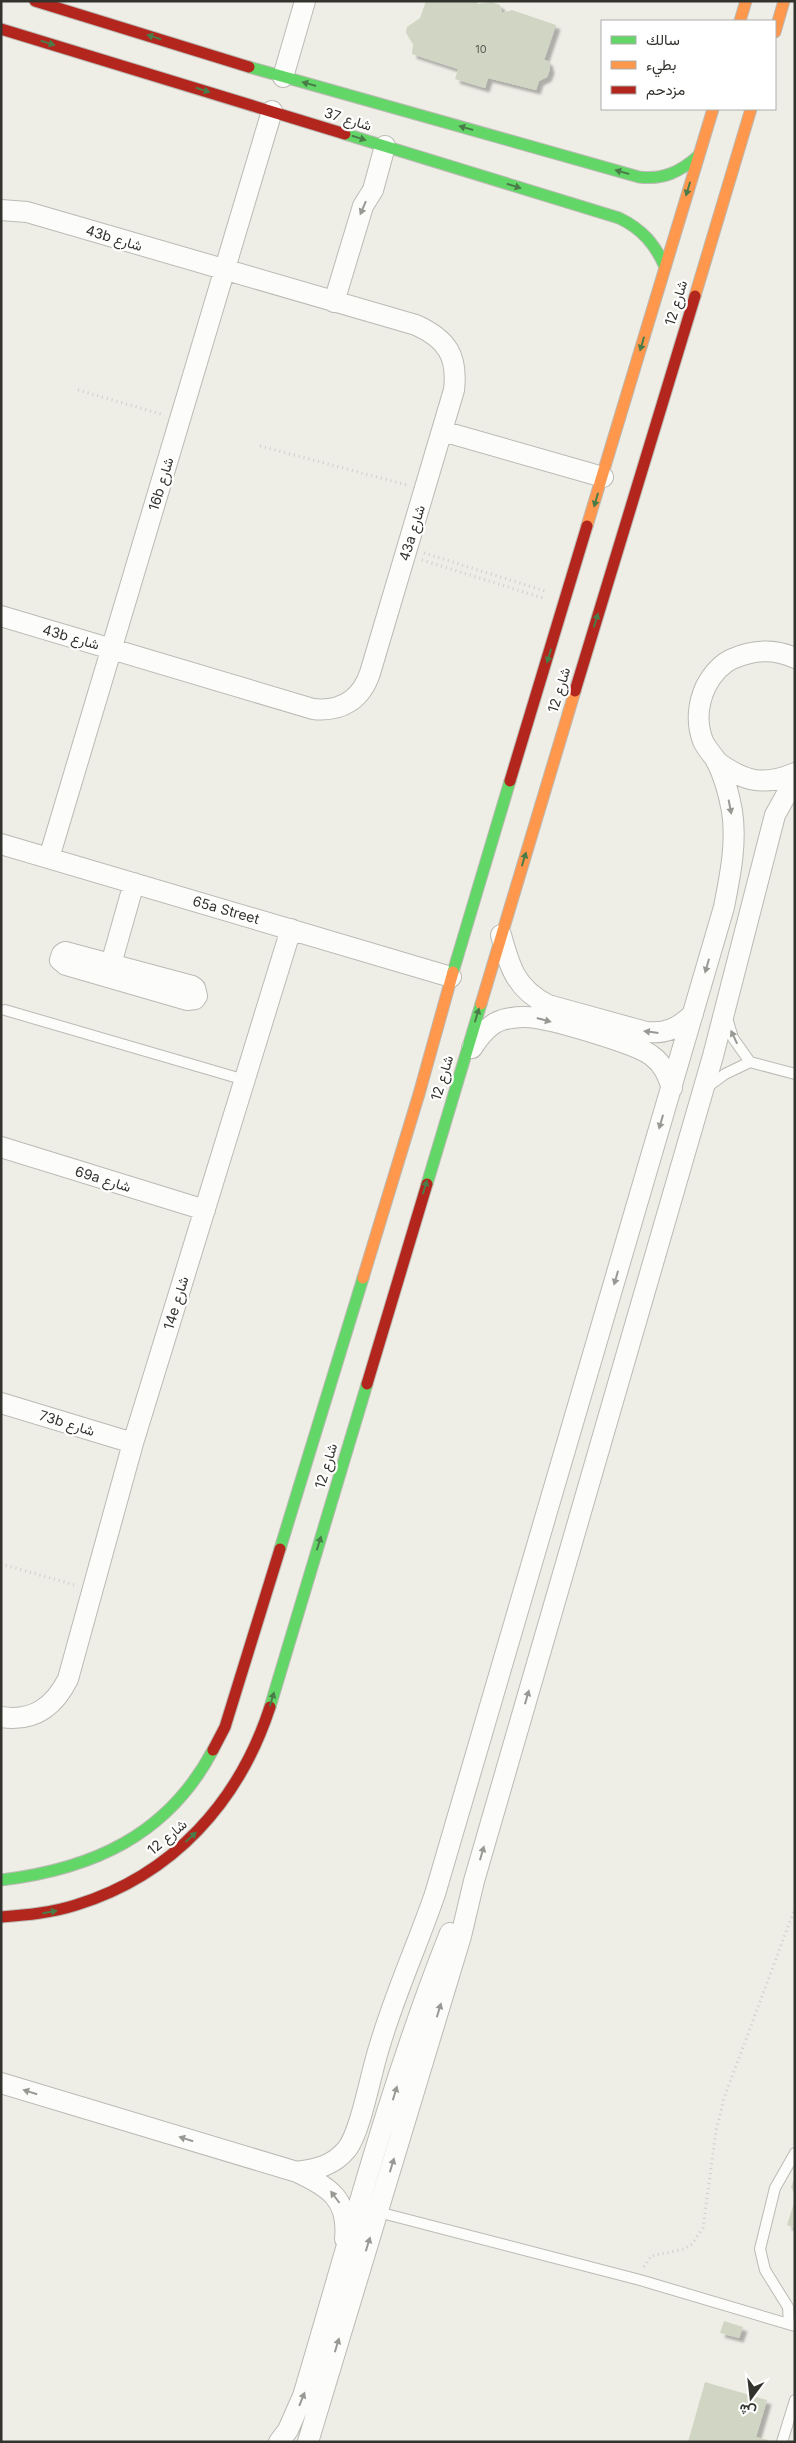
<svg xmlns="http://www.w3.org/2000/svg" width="796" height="2443" font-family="Inter,Vazirmatn,sans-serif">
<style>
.building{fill:#d1d6c4;filter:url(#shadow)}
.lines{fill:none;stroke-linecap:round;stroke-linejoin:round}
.lane-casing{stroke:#bbbab4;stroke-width:12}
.street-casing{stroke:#bbbab4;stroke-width:22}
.fast-casing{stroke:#bbbab4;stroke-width:13}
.slow-casing{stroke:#bbbab4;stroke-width:13}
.jam-casing{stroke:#bbbab4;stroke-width:13}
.path{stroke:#cececc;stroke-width:3;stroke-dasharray:1 4;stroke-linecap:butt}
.lane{stroke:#fcfcfb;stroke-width:10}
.street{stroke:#fcfcfb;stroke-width:20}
.fast{stroke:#63d668;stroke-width:11}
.slow{stroke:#ff974d;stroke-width:11}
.jam{stroke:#b3261e;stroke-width:11}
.oneway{fill:#497c48}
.oneway2{fill:#989894}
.labels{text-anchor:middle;stroke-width:4.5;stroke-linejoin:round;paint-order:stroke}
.number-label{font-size:11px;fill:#5a5c54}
.street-label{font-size:14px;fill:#33332e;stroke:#fff}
</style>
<defs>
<filter id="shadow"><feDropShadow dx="4.5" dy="4.5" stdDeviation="1" flood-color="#0004"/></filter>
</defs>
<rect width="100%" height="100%" fill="#eeede6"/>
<path class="building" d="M426,1H476L478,4L492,2L500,5L502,13L512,10L556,25L544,60L548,61L550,69L547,77L539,81L536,90L488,78L485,88L455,79L458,69L412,54L413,44L406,33L407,27L420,18Z
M795,2176V2195L791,2187Z
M794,2203H795V2228L787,2225Z
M724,2321L743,2327L739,2338L720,2333Z
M705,2382L767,2400L756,2437L768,2440V2442H688Z"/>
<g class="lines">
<g class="lane-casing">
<path id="lane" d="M5,1010L245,1080
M727,1018L733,1038L750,1062L795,1074
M706,1088L725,1074L750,1062
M378,2212L640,2280L795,2326
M789,2324L788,2307L765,2270L760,2249L775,2188L795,2153
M782,2442L795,2400"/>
</g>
<g class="street-casing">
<path id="street" d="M283,77L305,1
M1,210L27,212L416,325C447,339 458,356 454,390L370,673C361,700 341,712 313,709L1,616
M334,302L363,206L373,190L385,146
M442,431L603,477
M716,761C743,781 763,787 795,773
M1,844L451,977
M49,858L272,111
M501,935C510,968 516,989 548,1005L646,1032C667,1034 678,1028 693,1014
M65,952L192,986L195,988L197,996L195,999L187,1000L66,965L60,960L62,954Z
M111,964L134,883
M472,1048C479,1037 489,1024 502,1020C513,1017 525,1016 536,1018C557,1021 638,1044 652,1056C663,1064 667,1074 672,1088
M1,1147L205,1210
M1,1403L133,1443
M1,1717C33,1722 54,1707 68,1679L133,1443L291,929
M1,2083L297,2172C329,2187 349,2199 345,2239
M297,2172C317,2169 333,2166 347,2149C361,2131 371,2072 379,2048C394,1996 417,1946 435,1894L724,907C730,876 737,843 732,811C729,794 724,776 716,760C712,754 706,748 703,741C696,723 698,703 706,686C712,675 721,664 732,659C753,650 773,648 795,658
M279,2442L288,2430L303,2396C349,2242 390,2083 450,1933
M308,2442L461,1936L474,1881L713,1056L775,815L795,779"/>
</g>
<g class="fast-casing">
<path id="fast" d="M249,67L639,177C663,180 680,172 698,156
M345,134L619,218C642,229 655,244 665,267
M453,972L510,781
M427,1184L481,1004
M280,1549L363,1278
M270,1707L367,1384
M1,1880C93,1869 168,1835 213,1750"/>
</g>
<g class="slow-casing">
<path id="slow" d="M740,21L746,1
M775,32L784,1
M695,296L751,109
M587,526L713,109
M481,1004L575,691
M363,1278L419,1094L453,972"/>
</g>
<g class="jam-casing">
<path id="jam" d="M35,1L249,67
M1,29L345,134
M575,691L695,296
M510,781L587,526
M367,1384L427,1184
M213,1750L225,1727L280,1549
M1,1917C26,1915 51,1913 76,1905C173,1875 239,1802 270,1707"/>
</g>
<path class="path" d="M78,390L164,415
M260,446L407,485
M424,553L545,591
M422,560L543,598
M1,1564L75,1585
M644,2267L651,2256L684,2249L692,2244L703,2228L716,2131L724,2098L795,1908"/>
<use href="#lane" class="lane"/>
<use href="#street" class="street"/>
<use href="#fast" class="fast"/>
<use href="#slow" class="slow"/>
<use href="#jam" class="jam"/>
</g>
<defs><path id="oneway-solid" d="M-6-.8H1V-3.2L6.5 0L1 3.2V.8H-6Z" transform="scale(1.25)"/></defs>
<g class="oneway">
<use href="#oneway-solid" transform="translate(154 37) rotate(-163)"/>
<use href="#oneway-solid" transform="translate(48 43) rotate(17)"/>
<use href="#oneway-solid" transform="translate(309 84) rotate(-164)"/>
<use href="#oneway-solid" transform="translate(203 90) rotate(17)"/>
<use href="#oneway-solid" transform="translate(466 128) rotate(-164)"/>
<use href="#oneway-solid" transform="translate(359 138) rotate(17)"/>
<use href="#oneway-solid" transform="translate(622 172) rotate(-164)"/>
<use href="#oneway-solid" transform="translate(514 186) rotate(17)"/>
<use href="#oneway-solid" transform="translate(688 189) rotate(107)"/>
<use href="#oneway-solid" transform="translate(642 344) rotate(106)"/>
<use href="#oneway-solid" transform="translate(596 500) rotate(106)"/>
<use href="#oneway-solid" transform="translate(596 620) rotate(-73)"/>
<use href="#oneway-solid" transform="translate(549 656) rotate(107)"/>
<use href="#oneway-solid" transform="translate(524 859) rotate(-73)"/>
<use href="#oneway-solid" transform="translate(477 1015) rotate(-73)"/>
<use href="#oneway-solid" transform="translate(425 1187) rotate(-73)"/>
<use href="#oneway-solid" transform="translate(319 1543) rotate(-73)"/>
<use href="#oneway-solid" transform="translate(272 1699) rotate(-73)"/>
<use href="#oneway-solid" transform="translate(191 1837) rotate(-42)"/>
<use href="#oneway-solid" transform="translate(50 1912) rotate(-10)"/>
</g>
<g class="oneway2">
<use href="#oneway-solid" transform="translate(363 208) rotate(113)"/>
<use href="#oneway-solid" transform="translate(730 807) rotate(79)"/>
<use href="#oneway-solid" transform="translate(707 966) rotate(106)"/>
<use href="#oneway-solid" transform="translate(544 1020) rotate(15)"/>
<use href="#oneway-solid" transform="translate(651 1032) rotate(-173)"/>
<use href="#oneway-solid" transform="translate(734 1037) rotate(-115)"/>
<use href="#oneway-solid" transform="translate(661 1122) rotate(106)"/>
<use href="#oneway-solid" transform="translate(616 1278) rotate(106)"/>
<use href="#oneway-solid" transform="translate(527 1697) rotate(-74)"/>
<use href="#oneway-solid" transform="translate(482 1853) rotate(-74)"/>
<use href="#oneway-solid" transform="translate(439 2010) rotate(-73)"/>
<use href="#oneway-solid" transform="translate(30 2092) rotate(-163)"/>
<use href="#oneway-solid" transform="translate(395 2093) rotate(-73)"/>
<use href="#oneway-solid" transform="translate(186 2139) rotate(-163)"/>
<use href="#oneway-solid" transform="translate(392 2165) rotate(-73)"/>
<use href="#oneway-solid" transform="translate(335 2197) rotate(-127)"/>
<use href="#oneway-solid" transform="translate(368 2244) rotate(-73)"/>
<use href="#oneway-solid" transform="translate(337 2345) rotate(-73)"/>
<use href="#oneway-solid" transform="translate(302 2399) rotate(-68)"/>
</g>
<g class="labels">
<g class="number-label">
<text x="481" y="53">10</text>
</g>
<g class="street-label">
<text transform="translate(348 119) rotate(17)" y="5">شارع 37</text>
<text transform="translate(114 238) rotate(17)" y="5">43b شارع</text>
<text transform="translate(676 303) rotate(-73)" y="5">شارع 12</text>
<text transform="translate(161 484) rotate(-73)" y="5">16b شارع</text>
<text transform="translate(412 533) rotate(-73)" y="5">43a شارع</text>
<text transform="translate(71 637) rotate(16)" y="5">43b شارع</text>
<text transform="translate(559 690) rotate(-73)" y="5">شارع 12</text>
<text transform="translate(226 910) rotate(16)" y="5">65a Street</text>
<text transform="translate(442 1078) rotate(-73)" y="5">شارع 12</text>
<text transform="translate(103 1179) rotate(17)" y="5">69a شارع</text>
<text transform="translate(176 1303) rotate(-73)" y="5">14e شارع</text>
<text transform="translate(67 1423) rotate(17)" y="5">73b شارع</text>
<text transform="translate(326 1466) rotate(-73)" y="5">شارع 12</text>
<text transform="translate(167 1837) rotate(-40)" y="5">شارع 12</text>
</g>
</g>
<rect width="796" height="2443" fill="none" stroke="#33332e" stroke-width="5"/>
<rect x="601" y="20" width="175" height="90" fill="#ffffff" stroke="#adadab"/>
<rect x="611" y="36" width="25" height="8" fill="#63d668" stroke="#adadab"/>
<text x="646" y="45" font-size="15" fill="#33332e">سالك</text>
<rect x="611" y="61" width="25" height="8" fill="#ff974d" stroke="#adadab"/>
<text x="646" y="70" font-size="15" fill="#33332e">بطيء</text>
<rect x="611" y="86" width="25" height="8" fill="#b3261e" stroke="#adadab"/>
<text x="646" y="95" font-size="15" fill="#33332e">مزدحم</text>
<g transform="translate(751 2398) rotate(195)" stroke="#ffffff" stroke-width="4" paint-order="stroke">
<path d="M0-4L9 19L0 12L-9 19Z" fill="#33332e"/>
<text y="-8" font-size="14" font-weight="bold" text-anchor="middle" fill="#33332e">ش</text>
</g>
</svg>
